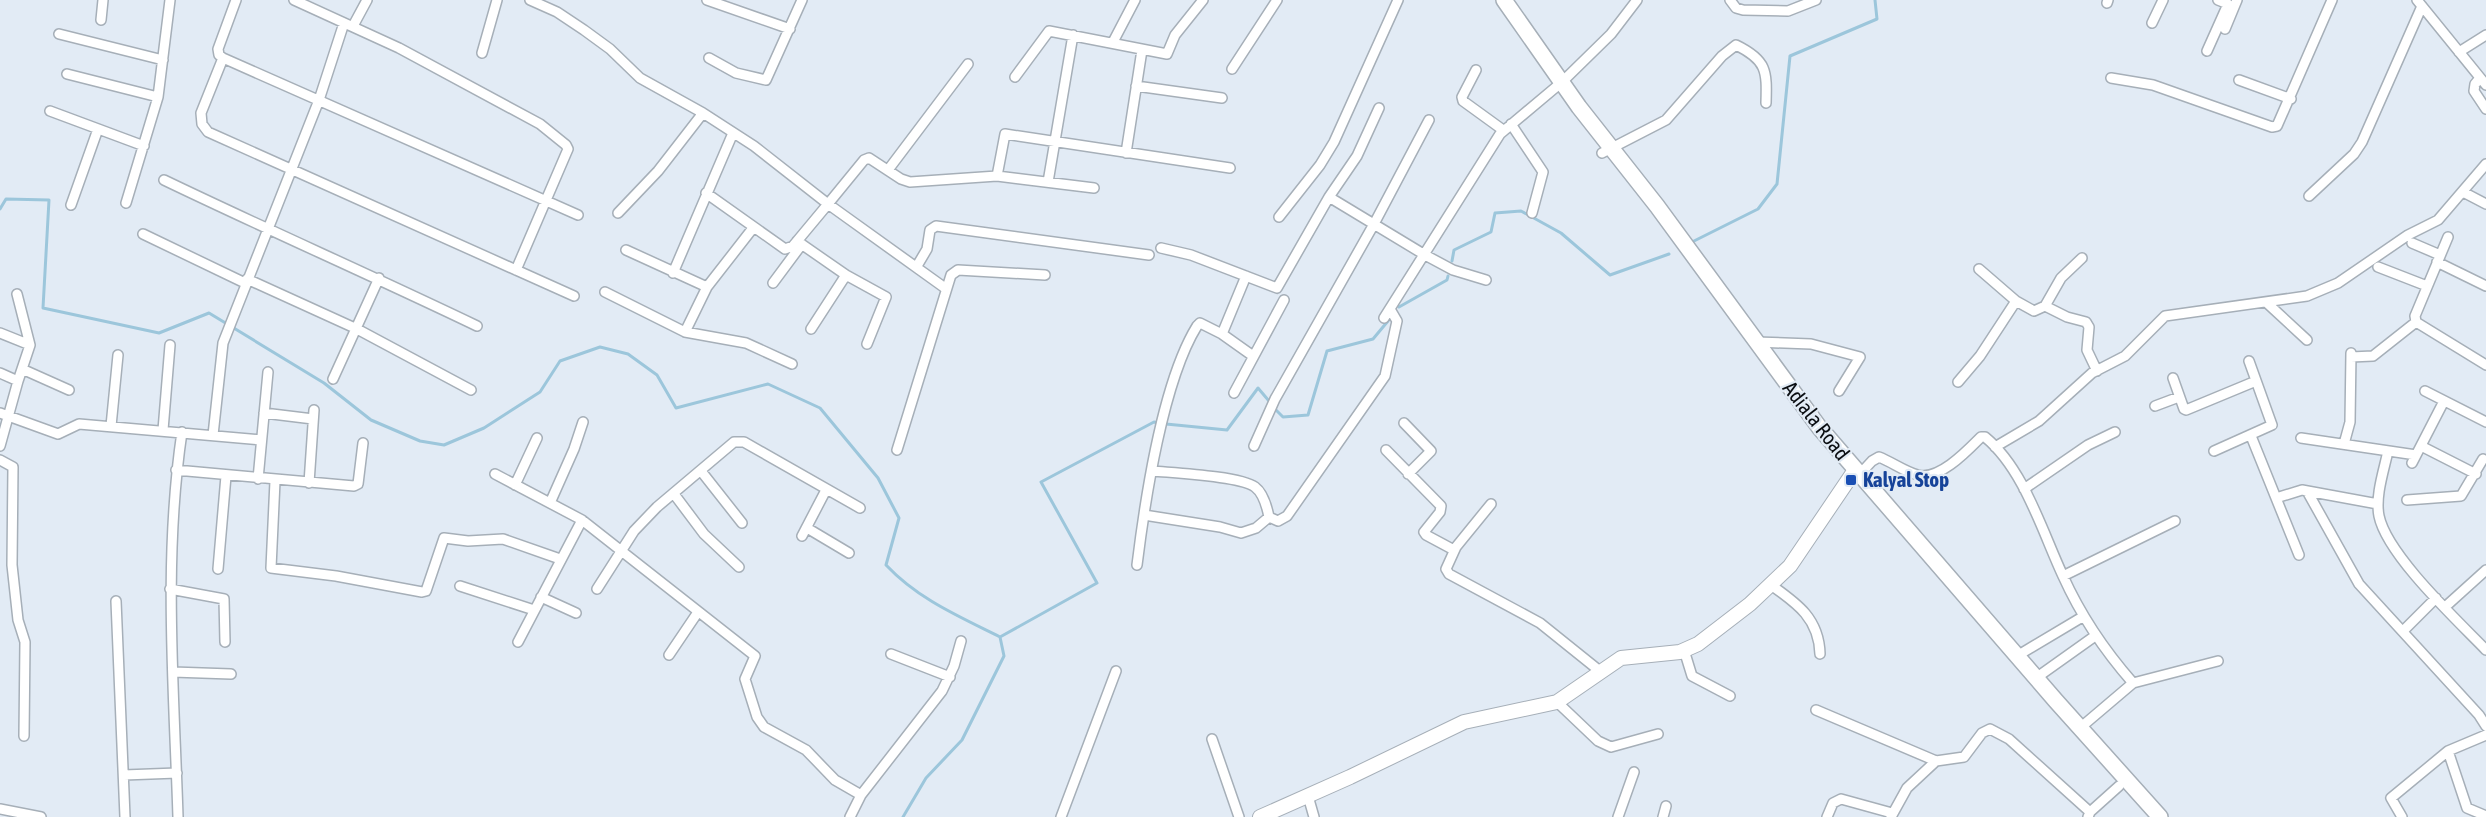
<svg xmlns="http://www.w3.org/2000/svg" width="2486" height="817" font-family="'Asap Condensed',sans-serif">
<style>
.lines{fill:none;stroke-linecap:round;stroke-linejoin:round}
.stream{stroke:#9cc6db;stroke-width:3}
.street-casing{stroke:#a6afb8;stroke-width:12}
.secondary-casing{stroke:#a6afb8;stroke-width:16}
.primary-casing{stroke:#a6afb8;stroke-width:18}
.street{stroke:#fff;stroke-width:9}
.secondary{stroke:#fff;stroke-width:14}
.primary{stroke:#fff;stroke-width:15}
.transit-dot{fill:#1a4fb4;stroke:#e2ebf5;stroke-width:2}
.labels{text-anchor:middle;stroke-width:4.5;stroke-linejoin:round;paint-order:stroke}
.street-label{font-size:21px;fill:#0b0e12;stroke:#e2ebf5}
.transit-label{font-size:21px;font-weight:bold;fill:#164399;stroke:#e2ebf5;text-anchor:start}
</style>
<rect width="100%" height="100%" fill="#e2ebf5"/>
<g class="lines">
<path class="stream" d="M0,209L6,199L49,200L43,308L159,333L209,313L324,383L371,420L420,441L444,445L484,428L540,392L560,361L600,347L628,354L657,375L676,408L768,384L820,408L878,478L899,518L886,565C918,599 958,616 1000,637L1004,656L962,740L926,778L903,817
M1692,242L1758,209L1777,184L1790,56L1877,19L1875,0
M1452,261L1454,250L1491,232L1495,213L1521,211L1561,233L1610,275L1669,254
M1399,307L1447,280L1448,276
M1275,409L1283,417L1308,415L1327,351L1373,339L1388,321
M1166,424L1227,430L1258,388L1269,401
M1000,637L1097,583L1041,482L1154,422L1158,423"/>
<g class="street-casing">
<path id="street" d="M236,0L218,49L219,55L223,58L578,215
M294,0L399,48L540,124L566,145L568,149L516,270
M530,0L557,12L584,30L610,49L640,78L703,113L754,146L828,204L864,160L869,158L901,179L910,182L997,176L1094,188
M707,0L790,29
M1730,0L1736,8L1743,10L1788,11L1816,0
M2417,0L2486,85
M2107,3L2108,0
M101,20L103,0
M2152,23L2163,0
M353,26L367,0
M2225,29L2237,0
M59,34L163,60
M1113,42L1135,0
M2207,51L2228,4L2218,0
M2459,52L2486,35
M482,53L497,0
M223,58L201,113L202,124L208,132L574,296
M709,58L736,73L766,80L802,0
M1232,69L1277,0
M1476,70L1462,97L1463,101L1503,130
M67,74L158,97
M1015,77L1049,31L1167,54L1175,35L1203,0
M2111,78L2153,85L2272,127L2277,126L2332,0
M2480,78L2475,84L2474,91L2486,109
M2239,80L2291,99
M1136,86L1222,98
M50,111L144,146
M1511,124L1543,172L1532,213
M1126,153L1142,50
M1602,153L1666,120L1722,56L1736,45C1767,60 1767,71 1766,103
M888,170L968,64
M997,176L1005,134L1230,168
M164,180C268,230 373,276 477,326
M1048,182L1073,35
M2463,192L2486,204
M706,193L785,249L793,246L828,204L945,288
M2309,196L2354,154L2362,142L2422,6
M1329,197L1425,255L1453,270L1486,280
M126,203L158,97L170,0
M71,205L98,129
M618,213L658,171L703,113
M1279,217L1320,165L1334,142L1398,0
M143,234L245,283
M2448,237L2415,316L2416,322L2486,365
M797,241L846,275L886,297L867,344
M2412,243L2440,255
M1161,248L1191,255L1277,288L1329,197L1357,156L1379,108
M626,250L707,287L753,228
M2437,262L2486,286
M917,266L927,249L930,230L936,226L1149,255
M2378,267L2427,286
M1979,269L2016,301L2034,311L2045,306L2061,278L2082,258
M673,273L733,133
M247,279L357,329L471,390
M773,283L802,244
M605,292L685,332L746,343L792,364
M17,294L30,345L18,381
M2267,303L2307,340
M2045,306L2067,317L2086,322L2089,327L2087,350L2097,371
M1384,318L1500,134L1562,82L1611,34L1637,0
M811,329L846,275
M685,332L707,287
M0,333L30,345
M1222,334L1253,356
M1756,342L1811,344L1860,357L1839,391
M2351,357L2373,356L2416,322
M22,369L69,390
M0,373L18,381L0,446
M2173,378L2184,409L2186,410L2256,381
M333,379L379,278
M1958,382L1980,356L2016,301
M2425,391L2486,422
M1234,393L1284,300
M2155,406L2179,397
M0,413L58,434L79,424L261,440
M264,413L313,419
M1404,423L1431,451L1408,474
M111,426L118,355
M163,430L170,345
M213,435L223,343L319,100L344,23
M2251,436L2299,555
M2301,438L2416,455
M2344,444L2350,422L2351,353
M1254,446L1275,399L1374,224L1429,120
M2421,446L2476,474
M1995,447L2039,421L2092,373L2125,356L2165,316L2307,296L2338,283L2408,235L2438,220L2486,164
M897,450L951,275L958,270L1045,275
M1386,450L1441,506L1440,512L1424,532L1426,535L1454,550
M2214,451L2272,425L2249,361
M2388,451C2384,470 2375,496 2379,516C2387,555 2457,620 2486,650
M0,460L13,467L12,565L18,620L25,642L24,736
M2412,463L2444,401
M176,470L354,486L358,484L363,443
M701,471L742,523
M1153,471C1174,473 1240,476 1255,487C1263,493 1267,507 1269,517
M495,474L582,520L755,656L745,679L757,717L764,727L806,750L835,780L861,795
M1859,475L1872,461L1879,457C1892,462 1905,472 1918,475C1939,481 1968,450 1981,437H1985C2024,469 2042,531 2063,576C2081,616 2104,650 2133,683
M258,479L268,372
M275,481L271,568L336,576L422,592L426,591L444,538L468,541L503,539L560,559
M309,483L314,410
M515,485L537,438
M2024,489L2088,445L2115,432
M2307,491L2359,584L2479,715L2486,726
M674,494L704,534L739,567
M2276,498L2302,490L2378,504
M2407,500L2461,496L2483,459
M550,503L574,449L583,422
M1491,504L1456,547L1446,569L1449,574L1540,623L1601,672
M1144,515L1220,527L1241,533L1256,528L1269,517L1278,521L1287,516L1385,376L1397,321L1390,309
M807,528L849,553
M802,536L826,490
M1137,565C1145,500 1163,381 1197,326L1200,323L1222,334L1246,276
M218,569L226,476
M2063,576L2175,521
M1771,585C1798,604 1819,619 1820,654
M460,586L534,610
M170,589L224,599L225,642
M597,589L634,531L657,507L734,442H744L860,508
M541,597L576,613
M116,601L125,817
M2445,607L2486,570
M2403,631L2436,598
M518,642L582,520
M1684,650L1692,676L1730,696
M891,654L950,677
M669,655L698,612
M2017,656L2084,616
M173,672L231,674
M2036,678L2095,636
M1557,702L1598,741L1611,747L1658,734
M1816,710L1936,761
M2080,728L2133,683L2218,661
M1212,739L1239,817
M2448,751L2486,735
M124,775L177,773
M1308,796L1314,817
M0,809L41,817
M178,817C174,688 163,560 182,432
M850,817L861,795L942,691L954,666L961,641
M1061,817L1116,671
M1618,817L1634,772
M1663,817L1666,806
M1827,817L1833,803L1841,799L1892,813
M1891,817L1907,788L1936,761L1964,757L1982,733L1990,729L2009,739L2090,812
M2088,817L2090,812L2119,786
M2402,817L2391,798L2448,751L2467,808L2486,816"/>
</g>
<g class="secondary-casing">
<path id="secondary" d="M1260,817L1350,777L1464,722L1557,702L1621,658L1680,652L1698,644L1750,604L1790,566L1855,470"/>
</g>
<g class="primary-casing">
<path id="primary" d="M1504,0L1579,107L1657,206L1819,427L2056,701L2160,817"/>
</g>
<use href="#street" class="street"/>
<use href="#secondary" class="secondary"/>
<use href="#primary" class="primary"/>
</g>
<rect class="transit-dot" x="1845" y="474" width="12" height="12" rx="3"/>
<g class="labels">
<g class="street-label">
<text transform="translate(1816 421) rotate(52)" y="7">Adiala Road</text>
</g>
<g class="transit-label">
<text x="1863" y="487">Kalyal Stop</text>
</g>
</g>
</svg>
